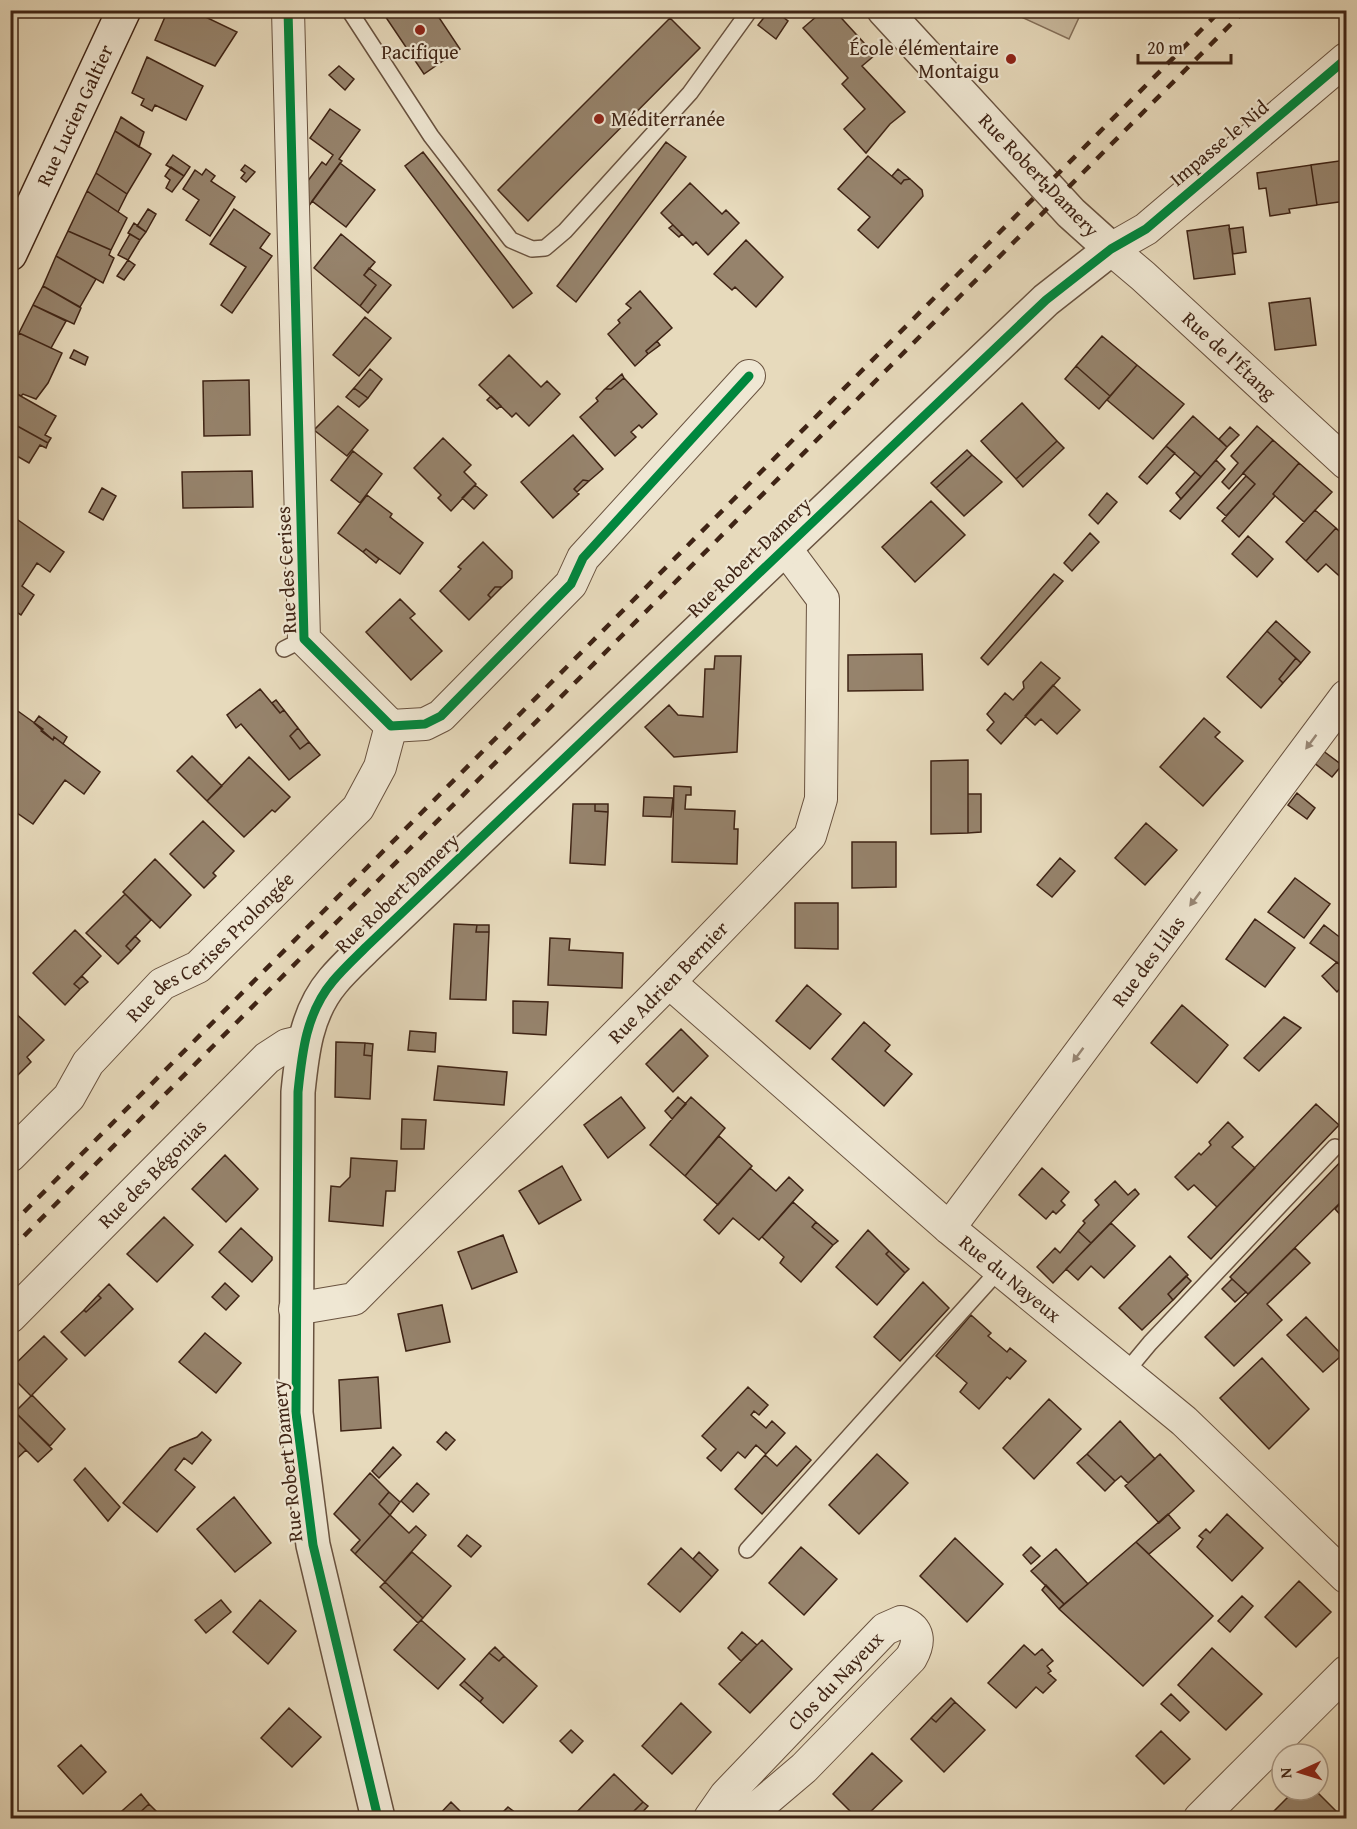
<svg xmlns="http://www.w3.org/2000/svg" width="1357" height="1829" font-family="'Gentium Book Plus',serif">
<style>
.green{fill:#cabba0;stroke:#84705a;stroke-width:1.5}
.building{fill:#96836c;stroke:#3f2415;stroke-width:1.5}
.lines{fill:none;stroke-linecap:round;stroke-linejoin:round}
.service-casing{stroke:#69523f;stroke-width:18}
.minor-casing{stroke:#69523f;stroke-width:34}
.tertiary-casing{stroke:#69523f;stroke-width:36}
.secondary-casing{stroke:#3f2415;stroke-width:36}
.service{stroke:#efe7d3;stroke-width:15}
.minor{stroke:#efe7d3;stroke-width:32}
.tertiary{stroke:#efe7d3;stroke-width:33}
.secondary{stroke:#efe7d3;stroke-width:33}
.rail{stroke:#3f2415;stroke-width:4.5;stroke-dasharray:10 10;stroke-linecap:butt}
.cycleway-casing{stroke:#efe7d3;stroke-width:13}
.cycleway{stroke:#00873e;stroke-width:9}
.oneway{fill:#978674}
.poi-dot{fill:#8f2418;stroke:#efe7d3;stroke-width:2}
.labels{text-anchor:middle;stroke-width:4.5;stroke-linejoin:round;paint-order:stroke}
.poi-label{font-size:20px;fill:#3f2415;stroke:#efe7d3;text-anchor:end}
.street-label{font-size:20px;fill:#3f2415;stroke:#efe7d3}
</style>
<rect width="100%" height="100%" fill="#e7dabc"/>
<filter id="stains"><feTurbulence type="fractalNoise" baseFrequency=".00333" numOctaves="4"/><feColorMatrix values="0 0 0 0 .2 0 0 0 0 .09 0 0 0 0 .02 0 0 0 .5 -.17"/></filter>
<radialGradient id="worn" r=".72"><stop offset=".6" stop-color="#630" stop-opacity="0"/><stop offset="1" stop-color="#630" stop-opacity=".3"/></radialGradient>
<path class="green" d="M1022,10H1082V11L1069,39L1019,16Z"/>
<path class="building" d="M168,10H191L237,32L215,66L155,40Z
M381,10H434L460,49L424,74Z
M770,10H774L788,21L776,39L758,25Z
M824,10H834L875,55L862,66L905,112L890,124L866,153L844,129L865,109L842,84L848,78L803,28Z
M670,18L700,48L528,221L498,190Z
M147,57L203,86L186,120L155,105L152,111L141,105L144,99L132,93Z
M339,66L354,79L345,90L329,75Z
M330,109L360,130L339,159L342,161L308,207L307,182L322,162L326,165L333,155L310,138Z
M121,117L144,132L139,147L115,131Z
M115,131L151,154L127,194L96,173Z
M666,142L686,157L576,302L557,286Z
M423,152L532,293L513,308L405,166Z
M173,155L190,167L184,176L166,165Z
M868,156L901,184L904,180L910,179L922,190L923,196L878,248L858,230L870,217L838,189Z
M1346,160V201L1317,205L1311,165Z
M340,163L375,190L346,227L312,201Z
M245,165L255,172L246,182L241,178L245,173L241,170Z
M1311,165L1317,205L1289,209L1290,213L1270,216L1266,188L1259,189L1257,173Z
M171,167L184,176L172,192L166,188L170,180L165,176Z
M206,169L215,176L211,181L235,197L210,236L186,220L199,200L183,189L195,170L202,175Z
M898,169L910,179L904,180L901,184L892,176Z
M96,173L127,194L118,212L87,191Z
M690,183L722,214L726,210L739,223L708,255L696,242L693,245L661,213Z
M87,191L127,218L111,250L68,231Z
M148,209L156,214L146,232L137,226Z
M234,209L270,234L260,248L272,256L232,313L221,305L246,267L210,244Z
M134,223L146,232L140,240L128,233Z
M673,225L682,234L679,237L669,228Z
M1229,225L1235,274L1194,279L1187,231Z
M1243,227L1246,252L1233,254L1229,229Z
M68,231L111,250L109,255L114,258L103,283L56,256Z
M130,234L140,240L128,260L118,255Z
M341,234L375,262L364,275L376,285L360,306L314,268Z
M746,240L783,277L756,307L735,287L732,290L714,274Z
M56,256L96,279L80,307L43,286Z
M128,260L135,265L124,280L117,276Z
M369,268L391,285L368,313L360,306L376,285L364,275Z
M43,286L81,308L74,324L33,305Z
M640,291L672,328L646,351L648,354L635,366L608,334L620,323L618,320L631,308L626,304Z
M1310,298L1316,345L1275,350L1269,303Z
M33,305L66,321L51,348L19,333Z
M365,317L391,338L359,376L333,355Z
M19,333L62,353L48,383L36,399L23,394L21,396L10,390V351Z
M1102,336L1137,365L1110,396L1076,366Z
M657,341L660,345L648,354L646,351Z
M74,350L88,357L85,365L70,358Z
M509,355L541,387L547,381L560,394L529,426L516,413L512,417L479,385Z
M1137,365L1184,404L1153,439L1107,400Z
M1076,366L1110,396L1099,409L1065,379Z
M370,369L382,379L368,398L354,388Z
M622,374L624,378L611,389H605Z
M624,378L657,414L642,428L639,425L631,432L636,437L615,456L580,417L598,401L596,398L605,389H611Z
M249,380L250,435L204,436L203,381Z
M354,388L368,398L359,407L346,397Z
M10,390L56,416L45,435L51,438L48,443L10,422Z
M491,396L501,406L497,409L487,400Z
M1022,403L1057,441L1016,479L981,441Z
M338,406L368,430L347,456L314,430Z
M1193,416L1227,447L1201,477L1166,446Z
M10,422L48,443L46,448L40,445L29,463L10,452Z
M1257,426L1273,440L1229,489L1222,482L1238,463L1231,456Z
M1230,427L1239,435L1227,447L1219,439Z
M573,435L603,469L589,481L583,480L574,489L579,494L553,518L521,482Z
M443,438L471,465L464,472L476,484L451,511L438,498L441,495L414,468Z
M1273,440L1299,463L1273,494L1275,496L1239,537L1222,521L1255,484L1243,473Z
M1057,441L1064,448L1023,487L1016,479Z
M1166,446L1175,453L1147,484L1139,477Z
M967,450L972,455L936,488L931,483Z
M353,451L382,474L360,503L331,480Z
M972,455L1002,482L964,516L936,488Z
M1216,460L1225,469L1180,519L1170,511Z
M1299,463L1332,492L1304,522L1273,494Z
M252,471L253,507L183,508L182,472Z
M1195,472L1201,477L1181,499L1176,493Z
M1246,476L1255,484L1226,516L1217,508Z
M583,480L589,481L577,492L574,489Z
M475,485L487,495L474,509L462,498Z
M102,488L116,496L103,520L89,512Z
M1107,493L1117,502L1098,524L1089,515Z
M367,495L392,514L390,517L423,543L400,574L366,549L363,552L338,533Z
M931,501L965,535L915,582L882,547Z
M1315,510L1336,528L1306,561L1286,542Z
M18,520L64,552L50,572L37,563L22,586L34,595L21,615L10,608V531Z
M1336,528L1346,538V582L1326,564L1318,572L1306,561Z
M1090,533L1099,542L1072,571L1064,563Z
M1248,536L1273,559L1257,577L1232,554Z
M483,542L512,571V578L502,587H495L488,595L491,598L469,620L440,591L461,569L458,567Z
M366,549L379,559L376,563L363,552Z
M1054,574L1063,581L988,665L981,658Z
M495,587H502L491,598L488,595Z
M400,599L415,614L410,618L442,651L411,680L366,632Z
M1276,621L1310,652L1301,663L1267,631Z
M1267,631L1296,658L1279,679L1283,683L1261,708L1227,677Z
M922,654L923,690L848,691V655Z
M715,656H741L737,752L674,757L645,727L669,705L678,715L703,717L705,669H714Z
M1296,658L1301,663L1283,683L1279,679Z
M1041,662L1060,678L1001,744L987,730L994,722L987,714L1005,693L1013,700L1024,688L1023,682Z
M1053,685L1080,710L1057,734L1041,719L1035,725L1025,716Z
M260,689L280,713L284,710L298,728L290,736L300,749L309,742L320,755L289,780L241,724L236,728L227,715Z
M276,700L284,710L280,713L272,703Z
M15,709L43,729L41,731L53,740L54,737L100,772L84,794L65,780L33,824L10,808V715Z
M39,716L67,737L63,744L54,737L53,740L34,723Z
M1204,718L1220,732L1215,737L1243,761L1203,806L1160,767Z
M298,728L309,742L300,749L290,736Z
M1322,750L1342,765L1332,777L1313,762Z
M192,756L222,786L207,801L177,771Z
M249,757L290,797L275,812L272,810L244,837L207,801Z
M968,760V833L931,834V761Z
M674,786L691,787V795H686L685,809L735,811L734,829H738L737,864L672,862Z
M1297,793L1315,808L1307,819L1288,805Z
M968,794H981V832L968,833Z
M644,797L673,798L671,817L643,816Z
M573,804H595V811L608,812L605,865L570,863Z
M595,804H608V812L595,811Z
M203,821L234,851L213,873L216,876L204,888L170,854Z
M1146,823L1177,850L1145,885L1115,858Z
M852,842H896V887L852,888Z
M1060,858L1075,871L1052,897L1037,885Z
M155,859L191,895L160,928L123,892Z
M1295,878L1330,904L1304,938L1268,912Z
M125,894L151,920L126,946L131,951L118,964L86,933Z
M795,903H838V949L795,948Z
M1255,919L1295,948L1265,987L1226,959Z
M454,924L477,925L476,932H489L486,1000L450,999Z
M477,925H489V932H476Z
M1324,925L1346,942V969L1310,943Z
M75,930L101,956L74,984L80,989L65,1005L33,973Z
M135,936L140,941L131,951L126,946Z
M550,938L570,939L569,950L623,953L622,988L548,985Z
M1337,962L1346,969V982L1337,992L1322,976Z
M82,976L88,982L80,989L74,984Z
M807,985L841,1014L810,1049L776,1021Z
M513,1001L548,1002L546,1035L513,1033Z
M1182,1005L1228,1045L1197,1083L1151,1043Z
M10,1008L44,1040L27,1057L31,1062L14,1079L10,1075Z
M1284,1017L1301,1028L1259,1071L1244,1058Z
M864,1022L890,1045L885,1051L912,1074L884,1106L832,1059Z
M681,1029L708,1056L673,1092L646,1064Z
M410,1031L436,1033L435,1052L408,1050Z
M336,1042L365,1043L364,1055L372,1056L370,1099L335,1097Z
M365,1043L373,1044L372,1056L364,1055Z
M438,1066L507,1072L504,1105L434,1100Z
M621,1097L645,1128L608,1158L584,1125Z
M678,1097L686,1104L672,1119L665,1111Z
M691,1097L725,1128L685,1176L650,1145Z
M1316,1104L1339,1125L1211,1259L1188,1237Z
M402,1119L426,1120L424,1149H401Z
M1228,1122L1243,1137L1232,1147L1255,1168L1217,1207L1194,1185L1188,1190L1175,1177L1199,1153L1201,1155L1211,1145L1209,1142Z
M719,1136L752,1166L718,1205L685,1176Z
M225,1155L258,1189L226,1222L192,1189Z
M1346,1156V1197L1248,1294L1230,1277Z
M351,1158L397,1161L395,1191H386L383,1226L329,1221L331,1186L340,1187L350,1177Z
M562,1166L581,1200L539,1224L519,1191Z
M750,1168L776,1191L789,1177L803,1190L759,1240L733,1218L719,1234L704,1220Z
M1042,1168L1069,1192L1061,1201L1065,1205L1056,1214L1053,1211L1046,1219L1019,1195Z
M1115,1181L1128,1195L1135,1189L1139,1194L1091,1243L1078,1231L1085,1223L1083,1221L1099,1205L1095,1200Z
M1346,1197V1221L1335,1209Z
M793,1202L816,1222L812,1227L833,1245L801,1282L780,1263L784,1257L762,1237Z
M164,1217L193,1245L157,1282L127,1254Z
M816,1222L838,1241L833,1245L812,1227Z
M1111,1223L1135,1246L1104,1278L1091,1266L1078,1280L1066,1269Z
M241,1228L272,1257V1260L252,1282L219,1252Z
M868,1230L889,1251L886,1254L905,1273L877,1305L836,1267Z
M1078,1231L1091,1243L1053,1283L1037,1267L1055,1248L1060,1253Z
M503,1235L517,1272L472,1289L458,1252Z
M1295,1248L1310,1263L1267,1304L1282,1320L1234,1366L1205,1337Z
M889,1251L909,1269L905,1273L886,1254Z
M1170,1256L1188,1275L1168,1294L1173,1300L1142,1330L1119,1308Z
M1186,1276L1191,1281L1173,1300L1168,1294Z
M1232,1279L1246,1292L1235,1302L1222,1289Z
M923,1282L949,1308L900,1361L874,1337Z
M225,1283L239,1296L226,1310L212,1297Z
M109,1284L133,1309L85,1356L61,1332L84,1310L86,1312L101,1298L98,1295Z
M98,1295L101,1298L86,1312L84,1310Z
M442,1305L450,1342L406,1351L398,1314Z
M971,1315L991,1333L988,1336L1000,1346L1007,1352L1010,1348L1026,1361L1010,1379L1007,1377L979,1409L960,1392L967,1383L936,1356Z
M1306,1317L1342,1355L1323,1372L1287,1335Z
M205,1333L241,1363L216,1393L179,1362Z
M44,1336L67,1359L31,1396L10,1375V1369Z
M1262,1358L1309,1409L1269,1449L1220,1398Z
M378,1377L381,1428L341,1431L339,1380Z
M748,1387L768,1405L759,1415L754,1411L751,1415L766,1428L772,1421L785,1433L766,1454L756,1445L745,1458L738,1452L721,1471L707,1458L716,1449L702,1436Z
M32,1395L65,1429L50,1446L15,1412Z
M1049,1399L1081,1429L1034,1479L1003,1448Z
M15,1412L52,1449L38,1462L15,1439L10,1443V1416Z
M1120,1421L1155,1459L1128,1483L1121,1476L1115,1481L1087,1454Z
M202,1432L211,1440L192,1464L184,1458L175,1470L195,1487L157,1532L123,1503L170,1448L197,1437Z
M446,1432L455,1440L446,1450L437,1442Z
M15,1439L26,1450L10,1465V1443Z
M796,1446L811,1460L762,1514L735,1489L765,1455L777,1466Z
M393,1447L401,1455L379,1478L372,1471Z
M877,1454L908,1483L859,1534L829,1505Z
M1087,1454L1115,1481L1105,1491L1077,1463Z
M1160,1454L1194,1491L1159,1523L1125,1486Z
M85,1468L120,1507L108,1521L74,1480Z
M370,1473L389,1492L379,1504L390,1515L355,1554L351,1550L360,1540L334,1514Z
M417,1483L429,1494L413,1512L401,1501Z
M389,1492L400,1502L390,1515L379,1504Z
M234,1497L271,1543L235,1572L197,1529Z
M1168,1514L1180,1528L1149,1554L1136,1542Z
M1227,1514L1263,1548L1232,1581L1197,1547L1203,1539L1199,1536L1206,1529L1210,1533Z
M390,1515L409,1533L416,1526L426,1535L385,1582L355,1554Z
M467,1535L481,1546L471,1557L458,1546Z
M955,1538L1003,1584L967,1622L920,1576Z
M1136,1542L1213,1616L1143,1686L1059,1609Z
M801,1547L837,1579L804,1615L769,1583Z
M1031,1547L1040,1556L1031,1564L1023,1555Z
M681,1548L712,1577L680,1612L648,1584Z
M1056,1549L1088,1584L1064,1604L1031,1571Z
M412,1552L451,1586L423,1618L385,1582Z
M699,1552L718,1570L712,1577L693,1559Z
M1299,1581L1331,1612L1296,1647L1265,1617Z
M385,1582L423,1618L418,1623L380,1587Z
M1046,1585L1064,1604L1059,1609L1042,1590Z
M1242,1596L1253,1606L1230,1632L1218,1621Z
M221,1600L231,1612L206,1633L195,1620Z
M260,1600L296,1631L268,1664L233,1632Z
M421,1620L465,1659L438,1689L394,1650Z
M742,1632L757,1645L741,1661L728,1648Z
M762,1640L792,1669L750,1713L719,1684Z
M1024,1645L1035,1655L1042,1649L1053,1661L1047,1666L1051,1671L1048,1673L1056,1680L1043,1693L1036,1687L1016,1708L988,1683Z
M495,1647L504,1656L499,1661L489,1653Z
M1212,1648L1262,1694L1226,1730L1178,1685Z
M489,1653L499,1661L504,1656L537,1686L503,1723L480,1702L483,1698L464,1681Z
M464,1681L483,1698L480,1702L460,1685Z
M1171,1694L1189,1712L1180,1721L1161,1704Z
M951,1698L955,1702L936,1722L931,1718Z
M955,1702L985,1730L944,1772L911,1739L931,1718L936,1722Z
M681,1703L711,1732L672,1774L642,1746Z
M289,1708L321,1737L292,1767L261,1738Z
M571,1730L583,1741L572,1753L560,1741Z
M1161,1731L1190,1759L1164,1784L1136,1756Z
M81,1745L106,1772L83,1794L58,1766Z
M872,1753L902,1781L864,1818H857L833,1794Z
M614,1774L643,1802L627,1818H576L573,1816Z
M1295,1790H1315L1343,1818H1267Z
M141,1794L149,1804L134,1818H114Z
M451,1802L467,1818H436Z
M643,1802L648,1806L637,1818H627Z
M149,1804L159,1814L154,1818H134Z
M508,1807L516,1813L511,1818H497Z"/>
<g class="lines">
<g class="service-casing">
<path id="service" d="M349,10L431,136L511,240L532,249L545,248L565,231L690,93L750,10
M284,649L304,639
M1125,1373L1150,1343L1335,1147
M747,1550L999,1270"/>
</g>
<g class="minor-casing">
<g id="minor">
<path d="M288,10L304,639L391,726L425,724L441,716L571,584L583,558L749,376"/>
<path id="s1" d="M1346,59L1146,229L1111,249L1143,276L1346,463"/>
<path id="s2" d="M669,982L949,1228L1184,1421L1346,1577"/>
<path id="s3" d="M10,1156L69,1097L88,1063L162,984L198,967L358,808L380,767L391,726"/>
<path id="s4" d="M949,1228L1346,696"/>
<path id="s5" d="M295,1309L354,1299L669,982L810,836L821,799L823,599L785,548"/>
<path id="s6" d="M10,1317L267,1058L287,1045L304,1041"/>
<path id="s7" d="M710,1818L726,1795L885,1629L901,1622C920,1629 920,1642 911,1658L804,1768L745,1818"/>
<path d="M1200,1818L1346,1672"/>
</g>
</g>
<g class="tertiary-casing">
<path id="tertiary" d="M378,1818L313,1545L296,1413L298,1092C302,1053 306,1013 333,981C343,969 355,958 366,947L1046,300L1111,249L1071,213L884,10"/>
</g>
<g class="secondary-casing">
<g id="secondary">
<path id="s8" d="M10,254L124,10"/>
</g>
</g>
<use href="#service" class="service"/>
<use href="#minor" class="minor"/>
<use href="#tertiary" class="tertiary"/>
<use href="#secondary" class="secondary"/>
<path class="rail" d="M10,1226L1221,10
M10,1250L1245,10"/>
<g class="cycleway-casing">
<path id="cycleway" d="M288,10L304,639L391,726L425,724L441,716L571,584L583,558L749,376
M378,1818L313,1545L296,1413L298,1092C302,1053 306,1013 333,981C343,969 355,958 366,947L1046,300L1111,249L1146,229L1346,59"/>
</g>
<use href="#cycleway" class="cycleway"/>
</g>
<defs><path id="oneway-solid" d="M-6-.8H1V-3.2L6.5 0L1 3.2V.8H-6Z" transform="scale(1.5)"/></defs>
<g class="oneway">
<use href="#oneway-solid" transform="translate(1311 742) rotate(127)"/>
<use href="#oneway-solid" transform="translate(1195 899) rotate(127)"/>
<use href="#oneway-solid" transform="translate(1078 1055) rotate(127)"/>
</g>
<g class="poi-dot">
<circle cx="420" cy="30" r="6"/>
<circle cx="1011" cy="59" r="6"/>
<circle cx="599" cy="119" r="6"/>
</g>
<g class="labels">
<g class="poi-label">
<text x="999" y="55">École élémentaire<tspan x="999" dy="23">Montaigu</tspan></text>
<text x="420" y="59" text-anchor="middle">Pacifique</text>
<text x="611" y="126" text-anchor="start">Méditerranée</text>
</g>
<g class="street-label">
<text dy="7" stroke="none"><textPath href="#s8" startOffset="153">Rue Lucien Galtier</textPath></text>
<text transform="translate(1219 143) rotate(-40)" y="7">Impasse le Nid</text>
<text transform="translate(1039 175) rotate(46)" y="7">Rue Robert Damery</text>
<text dy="7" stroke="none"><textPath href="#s1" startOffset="462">Rue de l'Étang</textPath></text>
<text transform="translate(749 557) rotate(-44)" y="7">Rue Robert Damery</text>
<text transform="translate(286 570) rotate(-93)" y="7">Rue des Cerises</text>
<text transform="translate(397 893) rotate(-44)" y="7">Rue Robert Damery</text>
<text dy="7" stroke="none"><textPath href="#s3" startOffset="292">Rue des Cerises Prolongée</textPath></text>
<text dy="7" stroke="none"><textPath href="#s4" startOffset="333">Rue des Lilas</textPath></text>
<text dy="7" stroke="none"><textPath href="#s5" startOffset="506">Rue Adrien Bernier</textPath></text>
<text dy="7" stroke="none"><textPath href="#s6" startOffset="202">Rue des Bégonias</textPath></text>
<text dy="7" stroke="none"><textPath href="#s2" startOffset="452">Rue du Nayeux</textPath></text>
<text transform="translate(287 1461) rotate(-96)" y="7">Rue Robert Damery</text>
<text dy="7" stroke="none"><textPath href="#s7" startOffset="186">Clos du Nayeux</textPath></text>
</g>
</g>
<rect width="1357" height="1829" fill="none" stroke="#e7dabc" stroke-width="36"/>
<rect x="12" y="12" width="1333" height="1805" fill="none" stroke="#3f2415" stroke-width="3"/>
<rect x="18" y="18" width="1321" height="1793" fill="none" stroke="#3f2415" stroke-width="1.5"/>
<g transform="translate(1300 1772) rotate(266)"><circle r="28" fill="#efe7d3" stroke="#a99987" stroke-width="1.5"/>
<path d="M0-4.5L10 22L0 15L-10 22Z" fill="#8f2418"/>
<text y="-9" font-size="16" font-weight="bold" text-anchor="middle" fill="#3f2415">N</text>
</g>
<path d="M1138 54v9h93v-9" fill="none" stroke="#3f2415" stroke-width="3"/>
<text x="1147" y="54" font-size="18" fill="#3f2415" stroke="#efe7d3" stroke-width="4.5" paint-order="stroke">20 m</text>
<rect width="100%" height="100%" filter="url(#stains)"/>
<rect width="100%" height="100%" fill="url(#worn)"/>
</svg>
